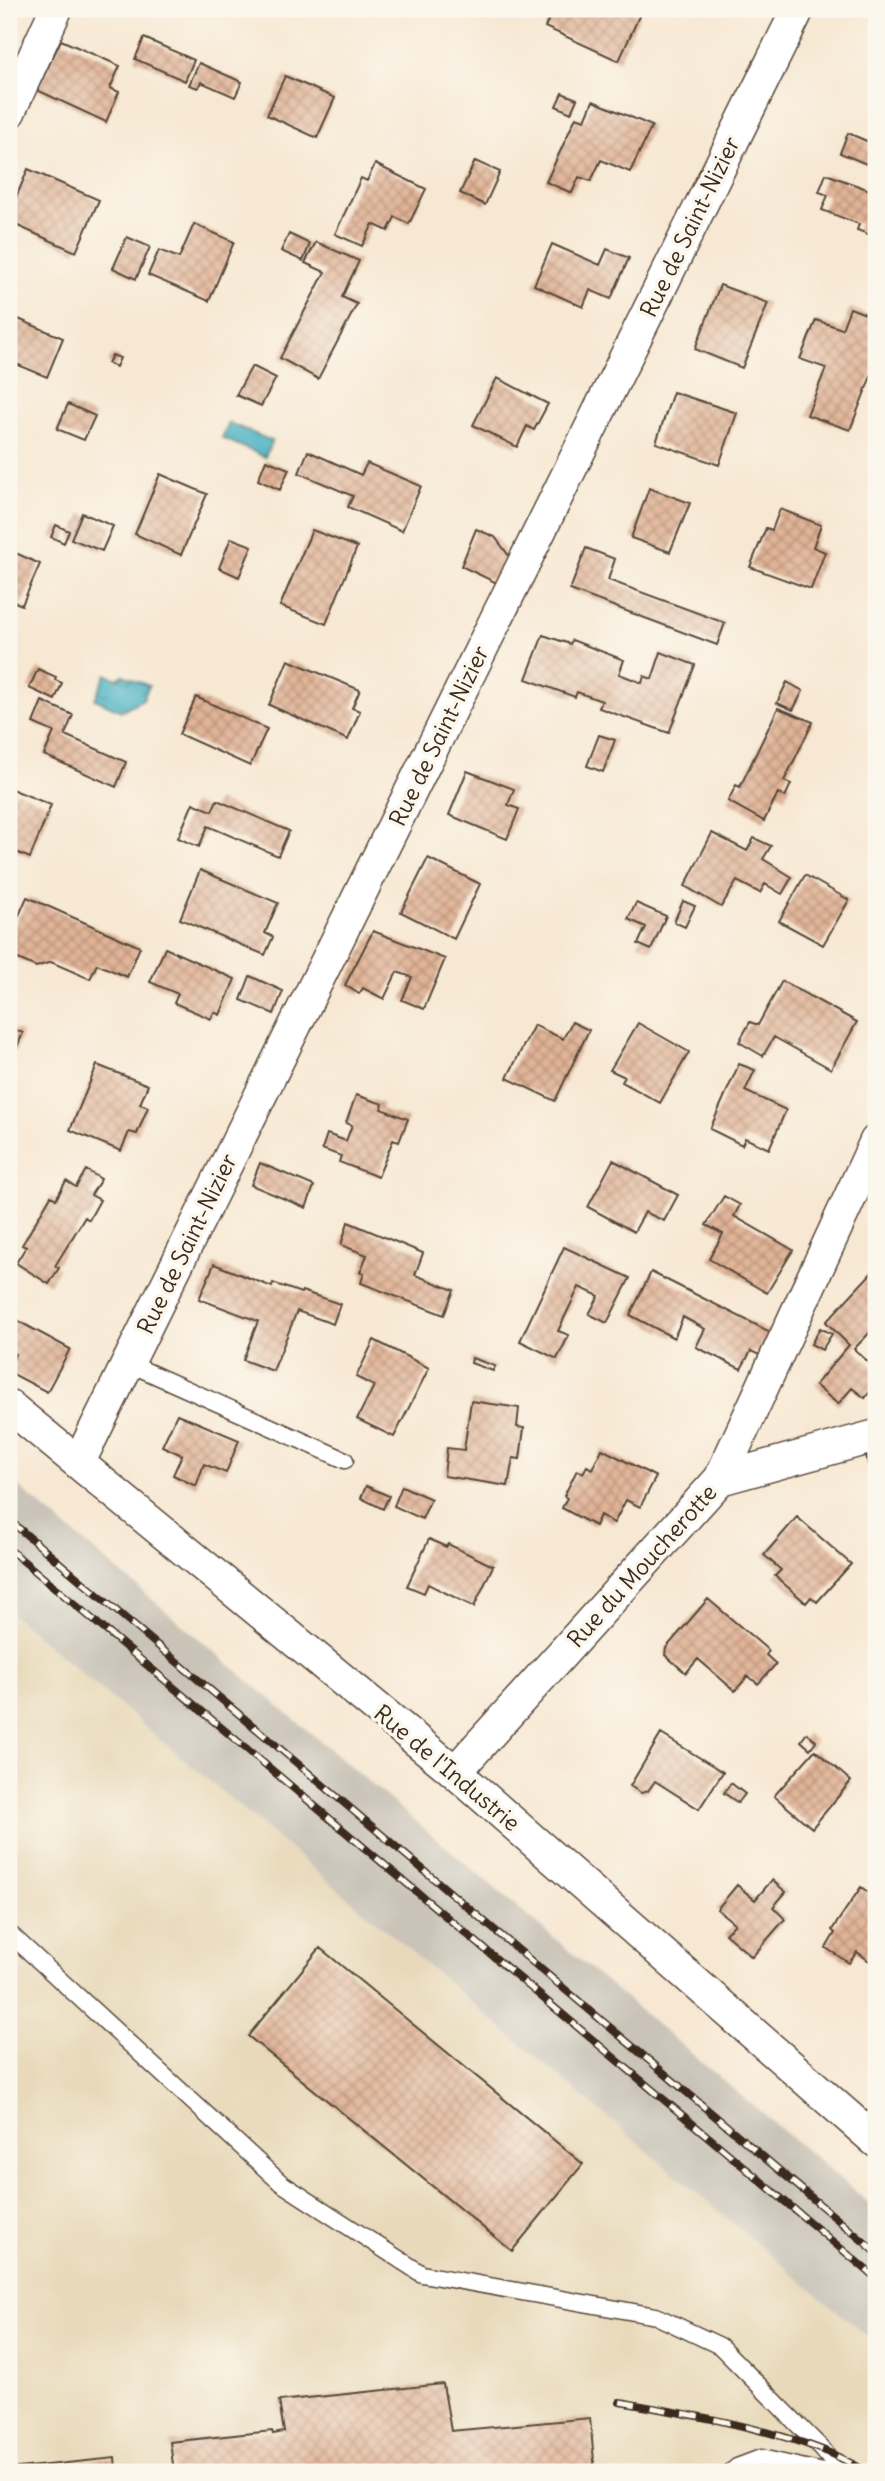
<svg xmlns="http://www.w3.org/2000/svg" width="885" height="2481" font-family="Delius,sans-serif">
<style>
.built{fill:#e8d9ba}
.industrial{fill:#c9c3b8}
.water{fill:url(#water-ripples);stroke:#3f6c70;stroke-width:2}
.building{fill:url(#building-cross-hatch)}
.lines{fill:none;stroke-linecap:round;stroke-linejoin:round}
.service-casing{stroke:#574639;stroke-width:19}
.minor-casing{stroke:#574639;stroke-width:35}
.service{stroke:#fff;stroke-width:16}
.minor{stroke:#fff;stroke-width:32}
.rail-casing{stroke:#3b2a1e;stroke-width:8}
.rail{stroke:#fbf7ec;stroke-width:5;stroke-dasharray:16;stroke-linecap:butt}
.labels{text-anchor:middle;stroke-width:7;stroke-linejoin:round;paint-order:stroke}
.street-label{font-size:23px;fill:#3b2a1e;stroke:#fbf7ec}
</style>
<defs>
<pattern id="water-ripples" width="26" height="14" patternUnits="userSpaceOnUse" patternTransform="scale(1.75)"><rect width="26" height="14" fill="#43afc1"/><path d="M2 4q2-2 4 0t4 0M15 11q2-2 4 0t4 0" fill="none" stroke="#398f9c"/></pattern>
<pattern id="building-cross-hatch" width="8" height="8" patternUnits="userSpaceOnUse" patternTransform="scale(1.75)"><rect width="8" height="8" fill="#e1b497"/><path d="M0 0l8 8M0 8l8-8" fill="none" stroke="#b8937b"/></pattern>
</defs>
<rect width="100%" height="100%" fill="#fbf7ec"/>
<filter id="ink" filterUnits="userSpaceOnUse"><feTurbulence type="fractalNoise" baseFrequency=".0143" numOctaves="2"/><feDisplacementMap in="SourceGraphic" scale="14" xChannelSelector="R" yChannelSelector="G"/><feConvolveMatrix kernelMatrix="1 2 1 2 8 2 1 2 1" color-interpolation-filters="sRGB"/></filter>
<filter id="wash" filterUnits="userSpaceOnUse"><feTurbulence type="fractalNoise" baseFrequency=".00686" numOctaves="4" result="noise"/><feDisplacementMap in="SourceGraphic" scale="28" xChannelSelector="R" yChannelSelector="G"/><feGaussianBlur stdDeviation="1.57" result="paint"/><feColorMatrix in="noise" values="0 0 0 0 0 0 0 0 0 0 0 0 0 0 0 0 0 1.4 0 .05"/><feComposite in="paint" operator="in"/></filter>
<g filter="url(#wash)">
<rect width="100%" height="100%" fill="#f7e8d3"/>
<path class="built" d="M9,1612L876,2344V2472H9Z"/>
<path class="industrial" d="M9,1479L876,2209V2344L9,1612Z"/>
<path class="water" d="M229,423L272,441L265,457L222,438Z
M106,674L117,679L123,675L149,686L143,699L121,711L95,699Z"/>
<g id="blocks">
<path class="building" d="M553,9H628L640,14L619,61L545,27Z
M144,38L194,60L185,81L135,59Z
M61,40L120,66L110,88L119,92L106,122L37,90Z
M199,63L242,82L235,97L201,82L198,88L189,85Z
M285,76L335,98L317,138L267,115Z
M562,93L577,99L571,113L556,106Z
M593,101L652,126L630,172L601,160L591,181L579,177L572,193L546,182L576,117L585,120Z
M848,133L876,145V168L840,153Z
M475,161L500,172L485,205L460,193Z
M375,164L426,189L409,224L395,217L388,231L373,224L362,246L335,234L361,178L367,181Z
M28,169L99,200L76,252L9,222V214Z
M826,174L872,191L873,188L876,190V237L857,230L859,224L822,210L828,195L819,192Z
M194,224L234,242L209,301L148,275L159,250L179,258Z
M289,234L310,244L303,261L281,251Z
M127,237L150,247L136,279L113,268Z
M316,242L359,261L342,297L357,304L318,379L280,358L325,272L305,263Z
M552,244L600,265L607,249L629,258L611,299L590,290L583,307L534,285Z
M720,285L768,303L742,368L695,349Z
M850,308L876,318V363L850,430L807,415L826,368L800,359L816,320L842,329Z
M9,315L63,338L47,377L9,361Z
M112,355L120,358L116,367L108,363Z
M252,366L276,378L261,406L236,395Z
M497,378L548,404L534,430L527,426L517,447L473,425Z
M673,392L737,413L719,465L656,443Z
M68,404L95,416L84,440L57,429Z
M308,451L361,475L367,463L421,486L402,531L348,507L353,496L299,473Z
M266,460L289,469L280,490L258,480Z
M160,474L207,494L181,555L135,534Z
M649,488L690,503L670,552L631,538Z
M780,509L821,525L813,547L825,552L811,589L750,567L766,528L772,530Z
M82,513L113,526L102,551L71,539Z
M56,525L69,531L64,543L51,537Z
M476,529L495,537L512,560L501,585L461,566Z
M312,530L357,547L326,624L280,606Z
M231,538L252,546L239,577L219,568Z
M586,548L615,559L608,580L725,623L717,645L570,590Z
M9,550L40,564L22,605L9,600Z
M543,635L570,644L572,640L624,660L619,674L642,683L644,676L652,679L661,652L695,665L669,733L599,708L602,701L577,692L575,697L526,679Z
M288,660L360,690L352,708L360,711L348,740L269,705Z
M38,669L56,677L55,680L62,683L55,700L29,688Z
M787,682L803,691L793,710L777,703Z
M196,697L267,729L250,766L179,734Z
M42,701L73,715L65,735L126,762L116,787L44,755L54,732L33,723Z
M778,708L813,722L784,781L791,784L785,797L778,793L764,821L728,801L736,785L740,787Z
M599,735L615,740L603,772L587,766Z
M467,771L514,789L508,805L519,809L507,839L449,815Z
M9,788L51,805L30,858L9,849Z
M217,800L289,831L278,856L208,826L199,847L178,838L193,803L212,811Z
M712,833L747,851L754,838L771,846L763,859L792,877L782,894L765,884L760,893L737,881L721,907L685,886Z
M428,858L480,884L454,939L401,912Z
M200,870L278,903L265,933L273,937L265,955L180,919Z
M805,875L849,900L823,945L779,921Z
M27,897L140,947L127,977L97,964L90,979L51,962L36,967L9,955V938Z
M683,901L695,906L685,927L674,922Z
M636,903L666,916L651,950L638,944L646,927L628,919Z
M373,931L445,959L424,1009L402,1000L412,977L397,972L384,999L363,988L359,994L345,985Z
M165,948L235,979L220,1015L214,1012L211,1019L174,1003L178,994L150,982Z
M250,976L283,991L274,1014L241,1000Z
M782,981L857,1022L831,1069L774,1037L763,1056L739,1042L750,1022L758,1025Z
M572,1022L589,1030L555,1101L507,1078L534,1025L563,1039Z
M638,1023L689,1052L660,1103L622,1082L625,1077L610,1070Z
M9,1027L23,1033L9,1065Z
M739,1064L755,1070L745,1091L786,1110L769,1149L745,1138L742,1145L710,1129Z
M97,1065L148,1085L140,1104L148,1107L137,1134L129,1132L121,1151L70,1130Z
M356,1095L383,1104L381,1109L408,1119L399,1142L393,1140L378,1177L339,1162L341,1156L322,1149L327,1134L346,1141L352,1125L346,1123Z
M613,1160L678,1195L664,1221L645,1212L634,1232L588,1207Z
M260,1163L314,1186L306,1208L251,1185Z
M86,1170L101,1179L91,1195L100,1200L89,1220L85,1217L55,1266L59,1268L49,1284L16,1263L26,1247L22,1245L51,1196L56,1199L66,1181L76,1187Z
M724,1196L740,1205L734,1216L793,1250L767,1293L709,1259L723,1234L706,1225Z
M348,1222L423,1253L415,1275L454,1290L444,1315L361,1283L364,1273L360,1272L367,1255L341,1245Z
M564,1247L630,1278L607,1323L589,1314L599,1296L579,1287L558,1331L569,1335L557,1359L520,1341Z
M214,1264L272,1287L273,1283L301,1293L302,1291L340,1304L333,1324L297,1311L273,1371L243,1360L258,1321L199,1299Z
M876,1268V1326L854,1349L876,1369V1384L865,1398L852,1388L838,1404L815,1385L849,1345L826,1322Z
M651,1272L782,1338L770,1360L751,1351L741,1369L696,1347L705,1329L683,1317L674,1338L630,1315Z
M9,1316L70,1349L47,1392L9,1372L15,1354L9,1350Z
M820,1328L832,1334L822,1350L811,1344Z
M374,1340L429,1368L394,1437L357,1419L374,1386L356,1377Z
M472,1358L495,1366L493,1371L471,1363Z
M471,1401L519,1408L517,1427L524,1428L520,1459L513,1458L508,1486L444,1476L447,1448L464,1450Z
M177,1414L239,1440L226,1473L204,1464L196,1486L173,1475L182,1455L162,1446Z
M602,1449L656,1477L640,1507L626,1500L614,1523L600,1515L595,1526L562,1508L567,1498L564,1496L577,1470L583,1473L587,1466L592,1469Z
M876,1453V1476L871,1477L866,1455Z
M366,1486L389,1496L383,1509L361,1498Z
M402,1486L431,1499L422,1519L394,1506Z
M797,1517L851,1564L817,1602L811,1597L806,1603L775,1576L781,1570L764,1555Z
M429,1539L446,1547L448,1544L493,1566L474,1607L428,1584L424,1593L407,1586Z
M708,1599L769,1651L766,1655L776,1664L758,1684L748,1676L735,1691L698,1659L686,1673L665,1655L666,1648Z
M807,1733L816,1741L810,1749L801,1741Z
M661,1734L723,1772L699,1809L655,1781L648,1791L641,1793L630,1786Z
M815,1750L851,1781L812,1828L774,1796Z
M731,1783L745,1794L738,1803L724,1793Z
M772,1880L786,1892L773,1907L785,1919L752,1957L725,1934L735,1924L717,1909L737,1885L755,1900Z
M861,1887L876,1898V1966L857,1952L849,1963L826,1948L835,1933L832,1930Z
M320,1948L583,2164L512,2251L248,2036Z
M443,2384L451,2431L590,2418L595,2472H174L170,2442L272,2431L273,2434L284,2432L279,2401Z
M115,2458L116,2472H9V2469Z"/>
</g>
</g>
<g filter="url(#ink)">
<use href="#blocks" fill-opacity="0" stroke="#574639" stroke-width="2"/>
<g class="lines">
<g class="service-casing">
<path id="service" d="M128,1363L345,1460
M9,1933L281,2183L422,2274L656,2316L720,2346L823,2450L840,2472
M731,2472L737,2467L761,2458L823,2472"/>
</g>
<g class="minor-casing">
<path id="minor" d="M9,112L56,9
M9,1406L455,1772L876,2141
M79,1462L798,9
M720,1479L876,1436
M455,1772L720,1479L876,1141"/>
</g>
<use href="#service" class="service"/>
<use href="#minor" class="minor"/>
<g class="rail-casing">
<path id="rail" d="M9,1520L876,2252
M9,1549L876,2278
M620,2402C688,2414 755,2425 820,2449C836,2455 852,2464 868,2472"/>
</g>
<use href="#rail" class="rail"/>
</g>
</g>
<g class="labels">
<g class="street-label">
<text transform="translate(690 227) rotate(-64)" y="8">Rue de Saint-Nizier</text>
<text transform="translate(439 736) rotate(-64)" y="8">Rue de Saint-Nizier</text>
<text transform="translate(187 1244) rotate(-64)" y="8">Rue de Saint-Nizier</text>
<text transform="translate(642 1566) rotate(-48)" y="8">Rue du Moucherotte</text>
<text transform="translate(447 1768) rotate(40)" y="8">Rue de l'Industrie</text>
</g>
</g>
<rect width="885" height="2481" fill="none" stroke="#fbf7ec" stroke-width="35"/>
</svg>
